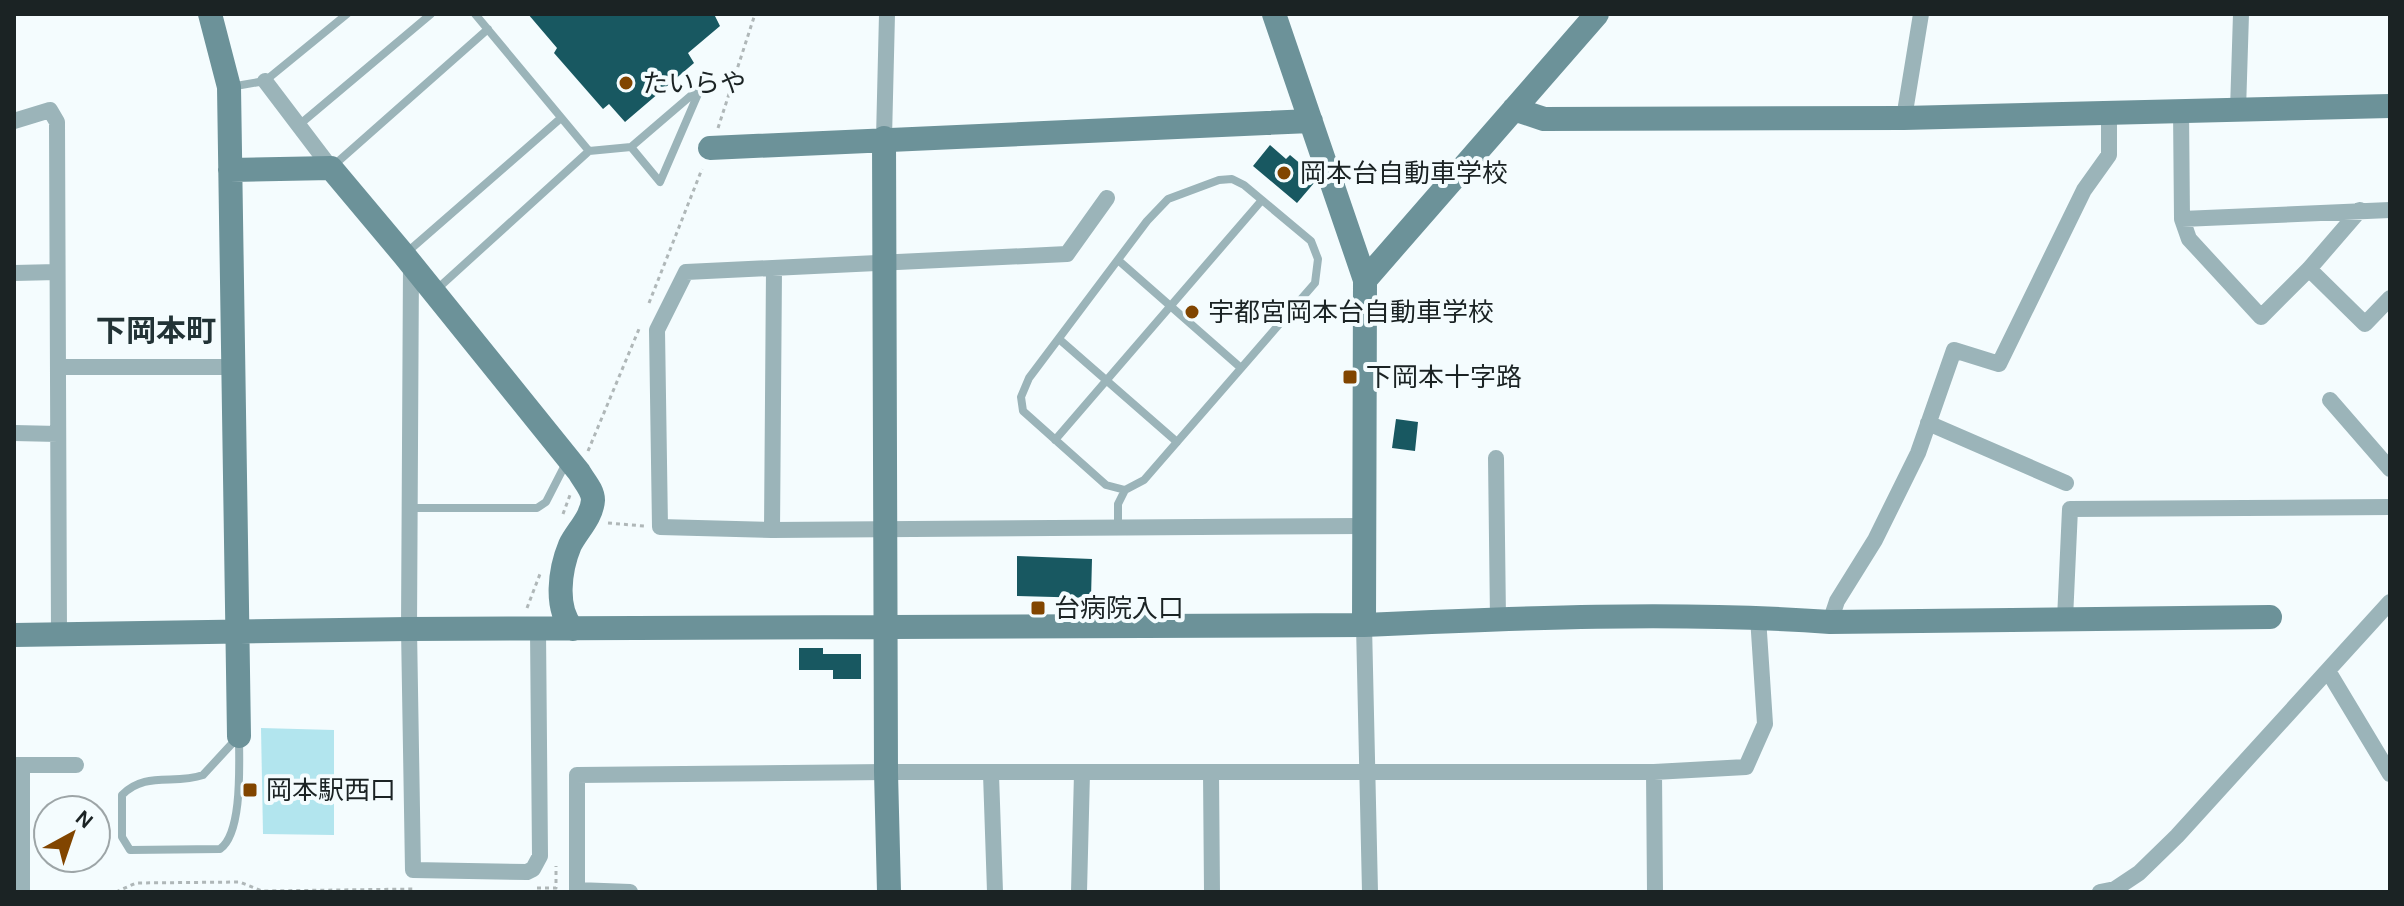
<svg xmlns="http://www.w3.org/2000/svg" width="2404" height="906" font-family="Karla,'Noto Sans JP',sans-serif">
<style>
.green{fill:#b2e5ee}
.building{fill:#185861}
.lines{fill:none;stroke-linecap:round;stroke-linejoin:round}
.path{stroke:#afb7b8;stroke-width:3;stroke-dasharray:4 4;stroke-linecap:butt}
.lane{stroke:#9bb4b9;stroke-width:8}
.street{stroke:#9bb4b9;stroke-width:16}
.secondary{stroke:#6c9299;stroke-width:24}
.poi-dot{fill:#814500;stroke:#f4fcfe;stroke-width:3}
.labels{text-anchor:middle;stroke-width:8;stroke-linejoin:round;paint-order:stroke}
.poi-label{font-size:26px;fill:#1b2324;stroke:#f4fcfe;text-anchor:start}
.quarter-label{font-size:30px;font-weight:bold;fill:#223336;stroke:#f4fcfe}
</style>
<rect width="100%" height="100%" fill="#f4fcfe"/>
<path class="green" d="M261,728L334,730V835L263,834Z"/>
<path class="building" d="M528,14H714L720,26L688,53L694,63L625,122L609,104L603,109L554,53L557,48Z
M1270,145L1286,159L1290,155L1309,171L1305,175L1314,183L1297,203L1253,166Z
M1396,419L1418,422L1415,451L1392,448Z
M1017,556L1092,559L1091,598L1017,596Z
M799,648H823V654H861V679H833V670H799Z"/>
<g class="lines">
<path class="path" d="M718,128L755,14
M649,303L702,169
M588,451L639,329
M563,514L570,495
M608,523L644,526
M527,608L540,574
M537,888H556V866
M116,892L136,883L240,882L262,891L414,889"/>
<path class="lane" d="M475,14L589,151L631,147L701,87L660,182L631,147
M230,87L265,81L347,14
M299,125L431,14
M333,166L488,29
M1232,179L1244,185L1311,241L1318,259L1315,283L1144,480L1125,490L1106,485L1023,411L1021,397L1029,378L1147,221L1168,199L1219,180Z
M405,254L561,118
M1118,260L1241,368
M436,290L589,151
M1059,339L1177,442
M1055,440L1262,200
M410,508H537L546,502L566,463
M1118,526V504L1125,490
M239,736C239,762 243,833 220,849L130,850L122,837V795C145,771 174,785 203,775Z"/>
<path class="street" d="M265,81L331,168
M2181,110L2182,219L2189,239L2261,317L2309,269L2360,210
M2238,110L2241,14
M1904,118L1921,14
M14,121L50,110L57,122L59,634
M884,138L887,14
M1107,198L1067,254L686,272L657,330L660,527L772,530L1362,526
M2182,219L2390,210
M411,264L409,629L413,870L527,872L533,869L540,856L538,630
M2309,269L2365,324L2390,298
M14,273L57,272
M58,367H234
M2330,400L2390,469
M1928,423L2066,483
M14,433L58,434
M1496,458L1498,619
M772,530L774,269
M2065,619L2070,509L2390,507
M1830,622L1837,601L1875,540L1918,453L1954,350L1999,364L2084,190L2109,155V112
M1364,625L1370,892
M2328,671L2390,774
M14,765H76
M1654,772L1655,892
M1211,773L1212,892
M991,774L995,892
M22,892V765
M630,892L577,890V775L886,772H1654L1746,767L1765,724L1758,617
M1079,892L1082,773
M2100,892L2115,889L2139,873L2177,836L2390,602"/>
<path class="secondary" d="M210,14L229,87L239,736
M1274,14L1365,280
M1514,109L1544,119L1904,118L2390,106
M884,138L886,772L889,892
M710,148L1311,121
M230,170L331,168L404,255L579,472C584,481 593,490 593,500C592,517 577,531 570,545C560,569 554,609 573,629
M1364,625L1365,280L1597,14
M14,635L409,629L1364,625C1519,618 1675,611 1830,622L2270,617"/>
</g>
<g class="poi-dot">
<circle cx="626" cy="83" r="8"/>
<circle cx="1284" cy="173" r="8"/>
<circle cx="1192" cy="312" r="8"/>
<rect x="1342" y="369" width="16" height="16" rx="4"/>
<rect x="1030" y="600" width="16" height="16" rx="4"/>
<rect x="242" y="782" width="16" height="16" rx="4"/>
</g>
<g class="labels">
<g class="poi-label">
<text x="642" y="92">たいらや</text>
<text x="1300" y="182">岡本台自動車学校</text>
<text x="1208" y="321">宇都宮岡本台自動車学校</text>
<text x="1366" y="386">下岡本十字路</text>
<text x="1054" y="617">台病院入口</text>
<text x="266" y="799">岡本駅西口</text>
</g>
<g class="quarter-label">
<text x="156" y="341">下岡本町</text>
</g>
</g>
<rect width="2404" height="906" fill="none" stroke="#1b2324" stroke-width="32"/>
<g transform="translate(72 834) rotate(40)"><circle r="38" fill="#f4fcfe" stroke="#9da5a7" stroke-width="2"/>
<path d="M0-6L14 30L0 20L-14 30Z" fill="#814500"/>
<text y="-12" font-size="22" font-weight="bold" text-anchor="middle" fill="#1b2324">N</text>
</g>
</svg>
